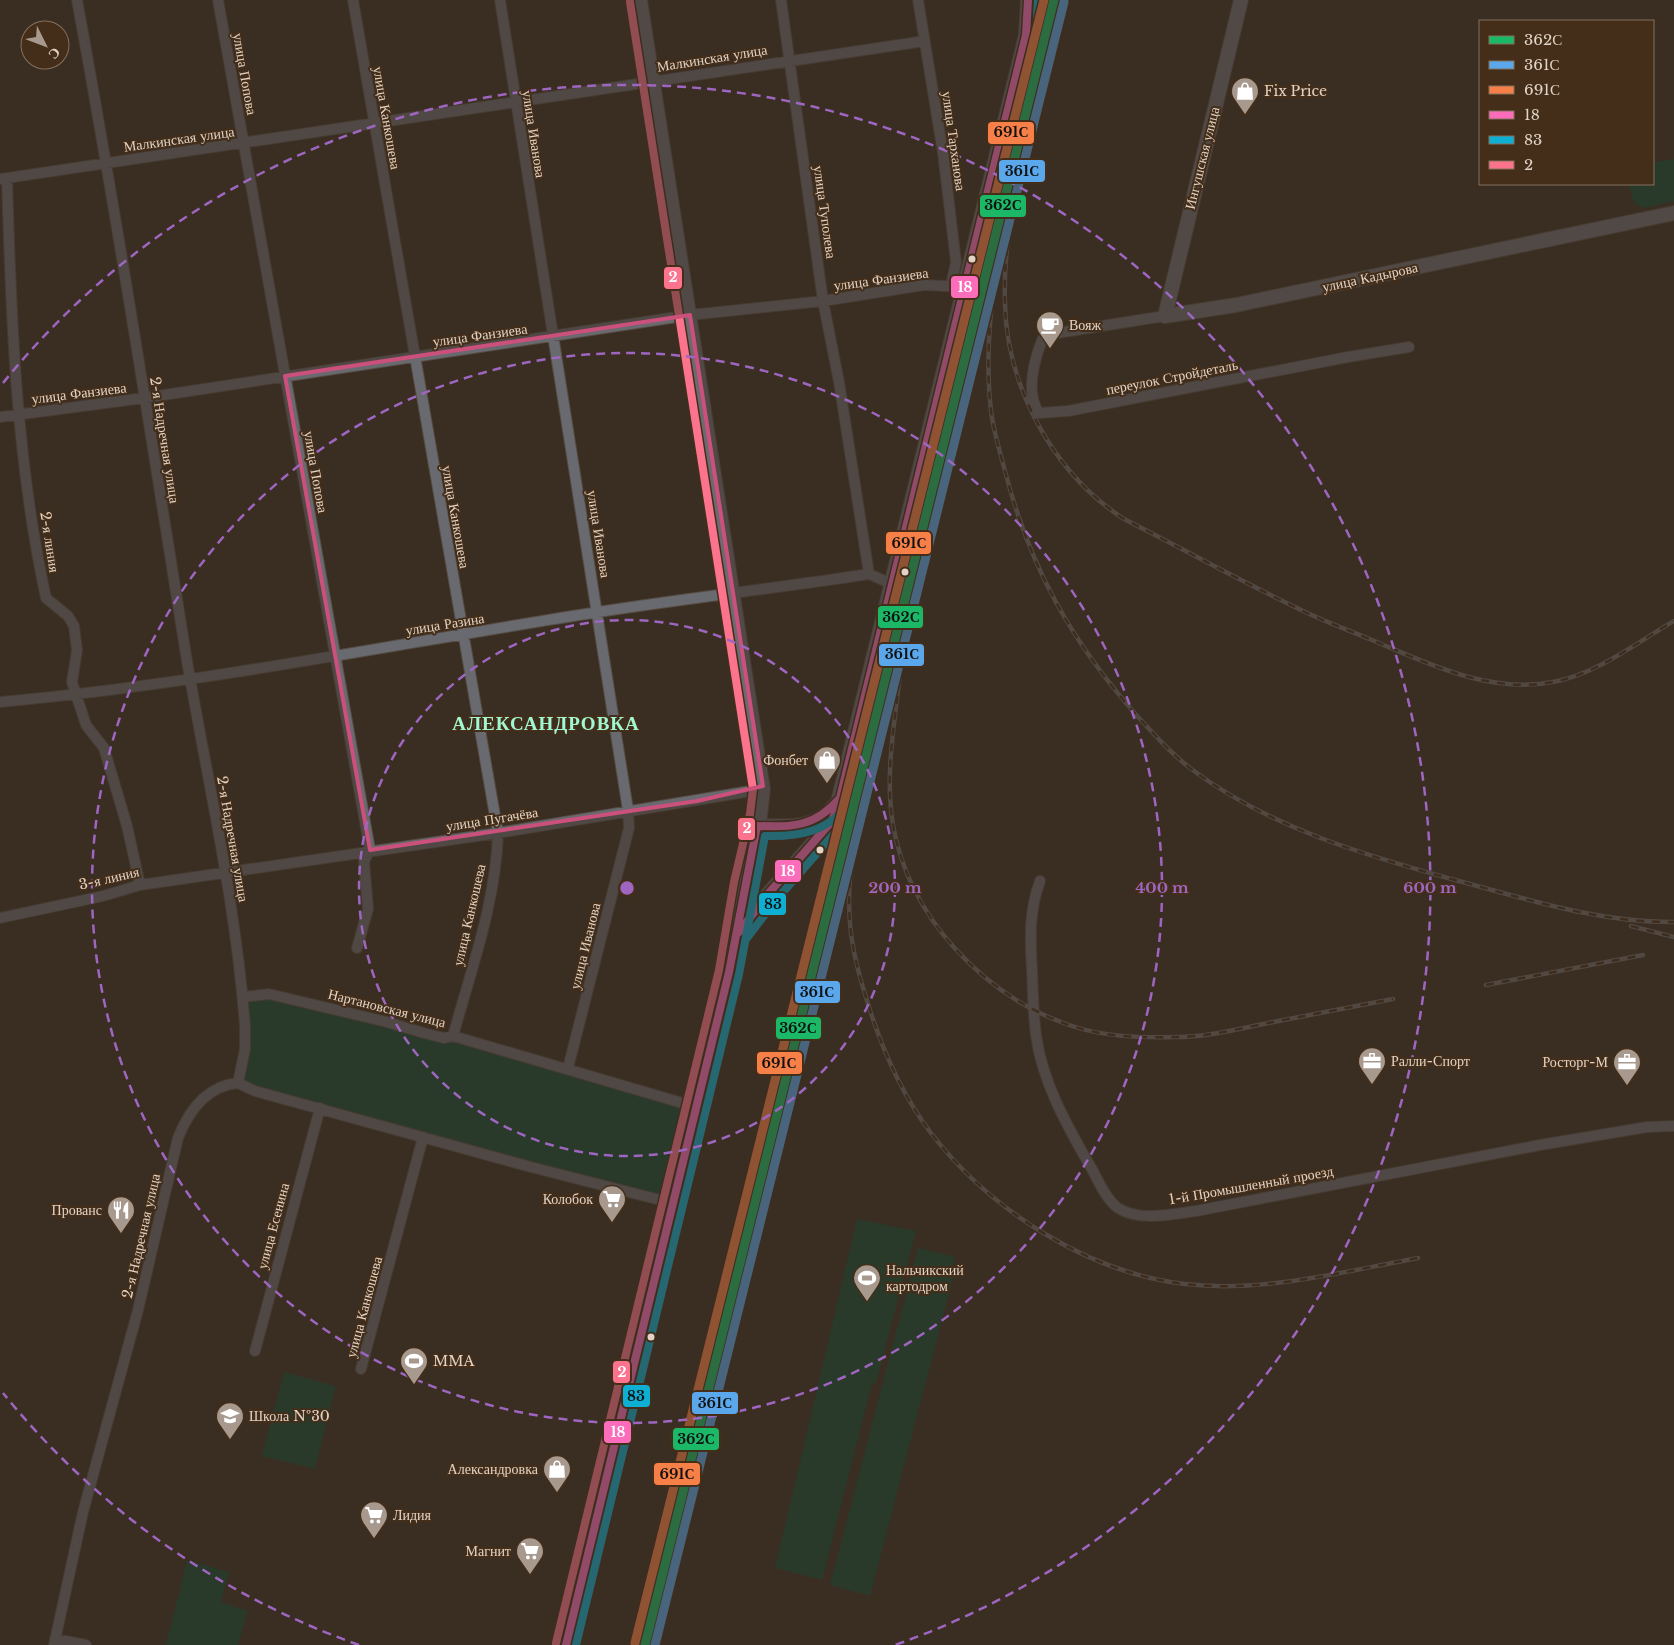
<svg xmlns="http://www.w3.org/2000/svg" width="1674" height="1645" font-family="'Libre Baskerville',serif">
<style>
.green{fill:#154834}
.lines{fill:none;stroke-linecap:round;stroke-linejoin:round}
.street-casing{stroke:#564c42;stroke-width:12}
.secondary-casing{stroke:#564c42;stroke-width:16}
.street{stroke:#696970;stroke-width:10}
.secondary{stroke:#6c6a70;stroke-width:14}
.rail-casing{stroke:#6d6a67;stroke-width:4.5}
.rail{stroke:#442e19;stroke-width:2.5;stroke-dasharray:8;stroke-linecap:butt}
.bus-1-casing{stroke:#442e19;stroke-width:11}
.bus-2-casing{stroke:#442e19;stroke-width:11}
.bus-3-casing{stroke:#442e19;stroke-width:11}
.bus-1{stroke:#fb6dba;stroke-width:8}
.bus-2{stroke:#0dafd3;stroke-width:8}
.bus-3{stroke:#fc738d;stroke-width:8}
.rail-1-casing{stroke:#442e19;stroke-width:12}
.rail-2-casing{stroke:#442e19;stroke-width:12}
.rail-3-casing{stroke:#442e19;stroke-width:12}
.rail-1{stroke:#1ab867;stroke-width:9}
.rail-2{stroke:#5aa8eb;stroke-width:9}
.rail-3{stroke:#f78048;stroke-width:9}
.marked{fill:none;stroke:#cb507b;stroke-width:4;stroke-linejoin:round}
.ring{fill:none;stroke:#9f66c1;stroke-width:2.5;stroke-dasharray:9 6}
.bus-dot{fill:#e1d3c6;stroke:#442e19;stroke-width:2}
.labels{text-anchor:middle;stroke-width:4;stroke-linejoin:round;paint-order:stroke}
.street-label{font-size:14px;fill:#e1d3c6;stroke:#442e19}
.poi-label{font-size:14px;fill:#e1d3c6;stroke:#442e19;text-anchor:start}
.district-label{font-size:19px;font-weight:bold;letter-spacing:1px;fill:#a0f8d3;stroke:#442e19}
.centre{fill:#9f66c1;stroke:#442e19;stroke-width:2.5}
.ring-label{font-size:15px;text-anchor:middle;font-weight:bold;fill:#9f66c1;stroke:#442e19;stroke-width:4;stroke-linejoin:round;paint-order:stroke}
.line-badge{stroke:#442e19;stroke-width:2}
.badge-label{font-size:14px;text-anchor:middle;font-weight:bold;fill:#fff}
.pale-badge-label{font-size:14px;text-anchor:middle;font-weight:bold;fill:#111}
</style>
<rect width="100%" height="100%" fill="#3a2e23"/>
<path class="green" d="M1674,159V201C1646,207 1635,218 1629,184H1653V162Z
M262,995L444,1038L696,1107L672,1203L238,1083L242,1062L243,997Z
M857,1219L916,1231L876,1383H872L822,1580L775,1568Z
M918,1248L955,1257L950,1277L953,1278L870,1596L830,1585Z
M284,1372L336,1386L315,1469L262,1456Z
M187,1560L229,1572L221,1602L248,1611L238,1645H166Z"/>
<g class="lines">
<g class="street-casing">
<path id="street" d="M77,0C117,218 151,437 186,655C207,779 236,902 245,1027V1049L238,1083
M218,0L370,850L364,861L368,909L357,948
M353,0L498,833C496,902 471,970 453,1036
M500,0L628,810L629,828L568,1068
M781,0L823,301L839,382L869,574
M918,0L943,153L956,262L951,286
M7,178C11,318 16,460 46,598L68,616L74,626L77,650L72,682L86,725L104,748L127,826L140,885
M0,179L925,41
M1165,316L1051,334L1042,340C1034,361 1025,392 1039,413L1068,411L1348,357L1409,347
M0,417L144,398L690,315L823,301L924,285L964,287
M0,702C201,684 399,643 598,612C688,598 778,588 869,574L892,584
M1040,881C1029,911 1030,938 1032,970C1033,992 1033,1013 1036,1035C1042,1081 1066,1124 1089,1164C1097,1177 1105,1199 1118,1208C1139,1222 1173,1214 1196,1211L1540,1145L1647,1127L1674,1126
M0,918L103,896L140,885L498,833L763,789
M243,997L269,994L387,1022L424,1033L444,1038L453,1036L696,1107
M238,1083L255,1091L527,1166L672,1203
M255,1351L320,1108
M361,1369L423,1137
M55,1639L86,1645
M54,1645L83,1512L138,1310L178,1138C189,1110 207,1086 238,1083"/>
</g>
<g class="secondary-casing">
<path id="secondary" d="M1241,0L1165,316L1236,305L1674,213
M757,826C785,826 816,831 835,805
M737,935L768,894L813,843L835,814L1026,35L1028,0
M566,1645L729,972L744,884L760,816L763,789L640,0"/>
</g>
<use href="#street" class="street"/>
<use href="#secondary" class="secondary"/>
<g class="rail-casing">
<path id="rail" d="M1022,153C1013,202 1003,253 1005,304C1007,387 1053,473 1124,519C1181,548 1237,579 1295,607C1320,620 1346,629 1372,640C1429,664 1489,694 1553,682C1597,674 1636,643 1674,621
M1020,159L1059,0
M997,254L1005,220
M901,664C896,718 884,771 893,825C909,917 983,995 1069,1025C1103,1037 1141,1038 1176,1037C1207,1037 1238,1029 1268,1023C1310,1015 1351,1007 1393,999
M857,819L997,254C991,308 984,363 992,418C995,435 1000,453 1005,471C1030,568 1072,643 1139,718C1156,736 1173,756 1194,771C1271,828 1364,855 1455,880C1527,899 1599,923 1674,922
M1631,926L1674,937
M1486,985L1643,955
M655,1645L857,819C852,854 847,888 850,923C852,951 860,978 868,1004C882,1049 902,1095 931,1133C990,1210 1088,1273 1185,1284C1264,1293 1341,1272 1418,1258"/>
</g>
<use href="#rail" class="rail"/>
<g class="bus-1-casing">
<path id="bus-1" d="M739,932L768,894L832,821L836,810
M566,1645L729,972L757,826C794,827 815,827 840,798L1026,35L1028,0"/>
</g>
<g class="bus-2-casing">
<path id="bus-2" d="M747,938L776,900L840,827L845,813
M576,1645L739,974L765,836C798,837 831,832 849,801L1036,37L1038,1"/>
</g>
<g class="bus-3-casing">
<path id="bus-3" d="M556,1643L719,970L734,882L750,814L753,789L630,2"/>
</g>
<use href="#bus-1" class="bus-1"/>
<use href="#bus-2" class="bus-2"/>
<use href="#bus-3" class="bus-3"/>
<g class="rail-1-casing">
<path id="rail-1" d="M645,1645L1054,0"/>
</g>
<g class="rail-2-casing">
<path id="rail-2" d="M655,1645L1064,2"/>
</g>
<g class="rail-3-casing">
<path id="rail-3" d="M635,1643L1044,0"/>
</g>
<use href="#rail-1" class="rail-1"/>
<use href="#rail-2" class="rail-2"/>
<use href="#rail-3" class="rail-3"/>
</g>
<path d="M0 0H1674V1645H0ZM690,315L763,786L697,801L370,850L285,376Z" fill="#3a2e23" fill-opacity=".55" fill-rule="evenodd"/>
<path class="marked" d="M690,315L763,786L697,801L370,850L285,376Z"/>
<g class="ring">
<circle cx="627" cy="888" r="268"/>
<circle cx="627" cy="888" r="535"/>
<path d="M359 1645A803 803 0 0 1 3 1393M3 383A803 803 0 1 1 895 1645"/>
</g>
<defs>
<g id="shop-pin" transform="scale(1.4375)"><path d="M0 17L-7.5 6A9.5 9.5 0 1 1 7.5 6Z" fill="#a7998d" stroke="#442e19"/><path d="M-5-2.5h2.3a2.7 3.5 0 0 1 5.4 0H5L5.5 6h-11ZM-1.5-2.5h3a1.5 2.3 0 0 0-3 0Z" fill="#fff"/></g>
<g id="cafe-pin" transform="scale(1.4375)"><path d="M0 17L-7.5 6A9.5 9.5 0 1 1 7.5 6Z" fill="#a7998d" stroke="#442e19"/><path d="M-5.5-4.5H6V0H3Q3 3.5 0 3.5H-2.5Q-5.5 3.5-5.5 0ZM3-3.2v2h1.7v-2ZM-6 4.5H4V6H-6Z" fill="#fff"/></g>
<g id="office-pin" transform="scale(1.4375)"><path d="M0 17L-7.5 6A9.5 9.5 0 1 1 7.5 6Z" fill="#a7998d" stroke="#442e19"/><path d="M-6-3h4V-5.5h4V-3h4V5H-6ZM-1-4.5V-3h2v-1.5ZM-6 0V1H6V0Z" fill="#fff"/></g>
<g id="supermarket-pin" transform="scale(1.4375)"><path d="M0 17L-7.5 6A9.5 9.5 0 1 1 7.5 6Z" fill="#a7998d" stroke="#442e19"/><path d="M-6-5.5h2.5l.6 2H6L4.5 2H-2.5L-4.4-4H-6ZM-1.5 3.2a1.3 1.3 0 1 0 .1 0ZM3 3.2a1.3 1.3 0 1 0 .1 0Z" fill="#fff"/></g>
<g id="restaurant-pin" transform="scale(1.4375)"><path d="M0 17L-7.5 6A9.5 9.5 0 1 1 7.5 6Z" fill="#a7998d" stroke="#442e19"/><path d="M-5-6h1v4h1v-4h1v4h1v-4h1v5L-1.5 .5V6h-2V.5L-5-1ZM5-6V6H3V1.5H1.5Q1.5-4 5-6Z" fill="#fff"/></g>
<g id="stadium-pin" transform="scale(1.4375)"><path d="M0 17L-7.5 6A9.5 9.5 0 1 1 7.5 6Z" fill="#a7998d" stroke="#442e19"/><path d="M0-5a6.5 5 0 1 0 0 10a6.5 5 0 1 0 0-10ZM-3.5-1.8h7v3.6h-7Z" fill="#fff"/></g>
<g id="school-pin" transform="scale(1.4375)"><path d="M0 17L-7.5 6A9.5 9.5 0 1 1 7.5 6Z" fill="#a7998d" stroke="#442e19"/><path d="M0-5L7-2L0 1L-7-2ZM-4 1L0 2.5L4 1V4Q0 6-4 4Z" fill="#fff"/></g>
</defs>
<g fill-rule="evenodd">
<use href="#shop-pin" x="1245" y="91"/>
<use href="#cafe-pin" x="1050" y="325"/>
<use href="#shop-pin" x="827" y="760"/>
<use href="#office-pin" x="1372" y="1061"/>
<use href="#office-pin" x="1627" y="1062"/>
<use href="#supermarket-pin" x="612" y="1199"/>
<use href="#restaurant-pin" x="121" y="1210"/>
<use href="#stadium-pin" x="867" y="1278"/>
<use href="#stadium-pin" x="414" y="1361"/>
<use href="#school-pin" x="230" y="1416"/>
<use href="#shop-pin" x="557" y="1469"/>
<use href="#supermarket-pin" x="374" y="1515"/>
<use href="#supermarket-pin" x="530" y="1551"/>
</g>
<g class="bus-dot">
<circle cx="972" cy="259" r="4.5"/>
<circle cx="905" cy="572" r="4.5"/>
<circle cx="820" cy="850" r="4.5"/>
<circle cx="651" cy="1337" r="4.5"/>
</g>
<g class="labels">
<g class="street-label">
<text transform="translate(712 58) rotate(-9)" y="5">Малкинская улица</text>
<text transform="translate(245 74) rotate(80)" y="5">улица Попова</text>
<text transform="translate(387 118) rotate(80)" y="5">улица Канкошева</text>
<text transform="translate(534 134) rotate(81)" y="5">улица Иванова</text>
<text transform="translate(179 139) rotate(-8)" y="5">Малкинская улица</text>
<text transform="translate(954 141) rotate(82)" y="5">улица Тарханова</text>
<text transform="translate(1202 158) rotate(-76)" y="5">Ингушская улица</text>
<text transform="translate(825 212) rotate(82)" y="5">улица Туполева</text>
<text transform="translate(1370 277) rotate(-12)" y="5">улица Кадырова</text>
<text transform="translate(881 279) rotate(-8)" y="5">улица Фанзиева</text>
<text transform="translate(480 335) rotate(-8)" y="5">улица Фанзиева</text>
<text transform="translate(1172 377) rotate(-11)" y="5">переулок Стройдеталь</text>
<text transform="translate(79 393) rotate(-7)" y="5">улица Фанзиева</text>
<text transform="translate(165 440) rotate(81)" y="5">2-я Надречная улица</text>
<text transform="translate(316 472) rotate(80)" y="5">улица Попова</text>
<text transform="translate(456 517) rotate(80)" y="5">улица Канкошева</text>
<text transform="translate(599 534) rotate(81)" y="5">улица Иванова</text>
<text transform="translate(50 542) rotate(81)" y="5">2-я линия</text>
<text transform="translate(445 624) rotate(-9)" y="5">улица Разина</text>
<text transform="translate(492 819) rotate(-9)" y="5">улица Пугачёва</text>
<text transform="translate(233 839) rotate(80)" y="5">2-я Надречная улица</text>
<text transform="translate(109 878) rotate(-13)" y="5">3-я линия</text>
<text transform="translate(469 915) rotate(-77)" y="5">улица Канкошева</text>
<text transform="translate(585 946) rotate(-76)" y="5">улица Иванова</text>
<text transform="translate(387 1008) rotate(14)" y="5">Нартановская улица</text>
<text transform="translate(1251 1185) rotate(-10)" y="5">1-й Промышленный проезд</text>
<text transform="translate(273 1226) rotate(-75)" y="5">улица Есенина</text>
<text transform="translate(141 1236) rotate(-77)" y="5">2-я Надречная улица</text>
<text transform="translate(364 1307) rotate(-75)" y="5">улица Канкошева</text>
</g>
<g class="poi-label">
<text x="1264" y="96">Fix Price</text>
<text x="1069" y="330">Вояж</text>
<text x="808" y="765" text-anchor="end">Фонбет</text>
<text x="1391" y="1066">Ралли-Спорт</text>
<text x="1608" y="1067" text-anchor="end">Росторг-М</text>
<text x="593" y="1204" text-anchor="end">Колобок</text>
<text x="102" y="1215" text-anchor="end">Прованс</text>
<text x="886" y="1275">Нальчикский<tspan x="886" dy="16">картодром</tspan></text>
<text x="433" y="1366">MMA</text>
<text x="249" y="1421">Школа №30</text>
<text x="538" y="1474" text-anchor="end">Александровка</text>
<text x="393" y="1520">Лидия</text>
<text x="511" y="1556" text-anchor="end">Магнит</text>
</g>
<g class="district-label">
<text x="546" y="730">АЛЕКСАНДРОВКА</text>
</g>
</g>
<circle cx="627" cy="888" r="8" class="centre"/>
<g class="ring-label">
<text x="895" y="893">200 m</text>
<text x="1162" y="893">400 m</text>
<text x="1430" y="893">600 m</text>
</g>
<g class="line-badge">
<rect x="987" y="121" width="48" height="24" rx="5" fill="#f78048"/>
<rect x="998" y="159" width="48" height="24" rx="5" fill="#5aa8eb"/>
<rect x="979" y="194" width="48" height="24" rx="5" fill="#1ab867"/>
<rect x="663" y="266" width="20" height="24" rx="5" fill="#fc738d"/>
<rect x="950" y="275" width="29" height="24" rx="5" fill="#fb6dba"/>
<rect x="885" y="531" width="47" height="24" rx="5" fill="#f78048"/>
<rect x="877" y="605" width="47" height="24" rx="5" fill="#1ab867"/>
<rect x="878" y="643" width="47" height="24" rx="5" fill="#5aa8eb"/>
<rect x="737" y="817" width="19" height="24" rx="5" fill="#fc738d"/>
<rect x="774" y="859" width="28" height="24" rx="5" fill="#fb6dba"/>
<rect x="758" y="892" width="29" height="24" rx="5" fill="#0dafd3"/>
<rect x="794" y="980" width="47" height="24" rx="5" fill="#5aa8eb"/>
<rect x="775" y="1016" width="47" height="24" rx="5" fill="#1ab867"/>
<rect x="756" y="1051" width="47" height="24" rx="5" fill="#f78048"/>
<rect x="612" y="1360" width="19" height="24" rx="5" fill="#fc738d"/>
<rect x="622" y="1384" width="29" height="24" rx="5" fill="#0dafd3"/>
<rect x="691" y="1391" width="48" height="24" rx="5" fill="#5aa8eb"/>
<rect x="603" y="1420" width="29" height="24" rx="5" fill="#fb6dba"/>
<rect x="672" y="1427" width="48" height="24" rx="5" fill="#1ab867"/>
<rect x="653" y="1462" width="48" height="24" rx="5" fill="#f78048"/>
</g>
<g class="badge-label">
<text x="673" y="282">2</text>
<text x="965" y="292">18</text>
<text x="747" y="833">2</text>
<text x="788" y="876">18</text>
<text x="622" y="1377">2</text>
<text x="618" y="1437">18</text>
</g>
<g class="pale-badge-label">
<text x="1011" y="137">691С</text>
<text x="1022" y="176">361С</text>
<text x="1003" y="210">362С</text>
<text x="909" y="548">691С</text>
<text x="901" y="622">362С</text>
<text x="902" y="659">361С</text>
<text x="773" y="909">83</text>
<text x="817" y="997">361С</text>
<text x="798" y="1033">362С</text>
<text x="779" y="1068">691С</text>
<text x="636" y="1401">83</text>
<text x="715" y="1408">361С</text>
<text x="696" y="1444">362С</text>
<text x="677" y="1479">691С</text>
</g>
<rect x="1479" y="20" width="175" height="165" fill="#442e19" stroke="#83705e"/>
<rect x="1489" y="36" width="25" height="8" fill="#1ab867" stroke="#83705e"/>
<text x="1524" y="45" font-size="15" fill="#e1d3c6">362С</text>
<rect x="1489" y="61" width="25" height="8" fill="#5aa8eb" stroke="#83705e"/>
<text x="1524" y="70" font-size="15" fill="#e1d3c6">361С</text>
<rect x="1489" y="86" width="25" height="8" fill="#f78048" stroke="#83705e"/>
<text x="1524" y="95" font-size="15" fill="#e1d3c6">691С</text>
<rect x="1489" y="111" width="25" height="8" fill="#fb6dba" stroke="#83705e"/>
<text x="1524" y="120" font-size="15" fill="#e1d3c6">18</text>
<rect x="1489" y="136" width="25" height="8" fill="#0dafd3" stroke="#83705e"/>
<text x="1524" y="145" font-size="15" fill="#e1d3c6">83</text>
<rect x="1489" y="161" width="25" height="8" fill="#fc738d" stroke="#83705e"/>
<text x="1524" y="170" font-size="15" fill="#e1d3c6">2</text>
<g transform="translate(45 45) rotate(132)"><circle r="24" fill="#442e19" stroke="#83705e"/>
<path d="M0-4L9 19L0 12L-9 19Z" fill="#a7998d"/>
<text y="-8" font-size="14" font-weight="bold" text-anchor="middle" fill="#e1d3c6">С</text>
</g>
</svg>
